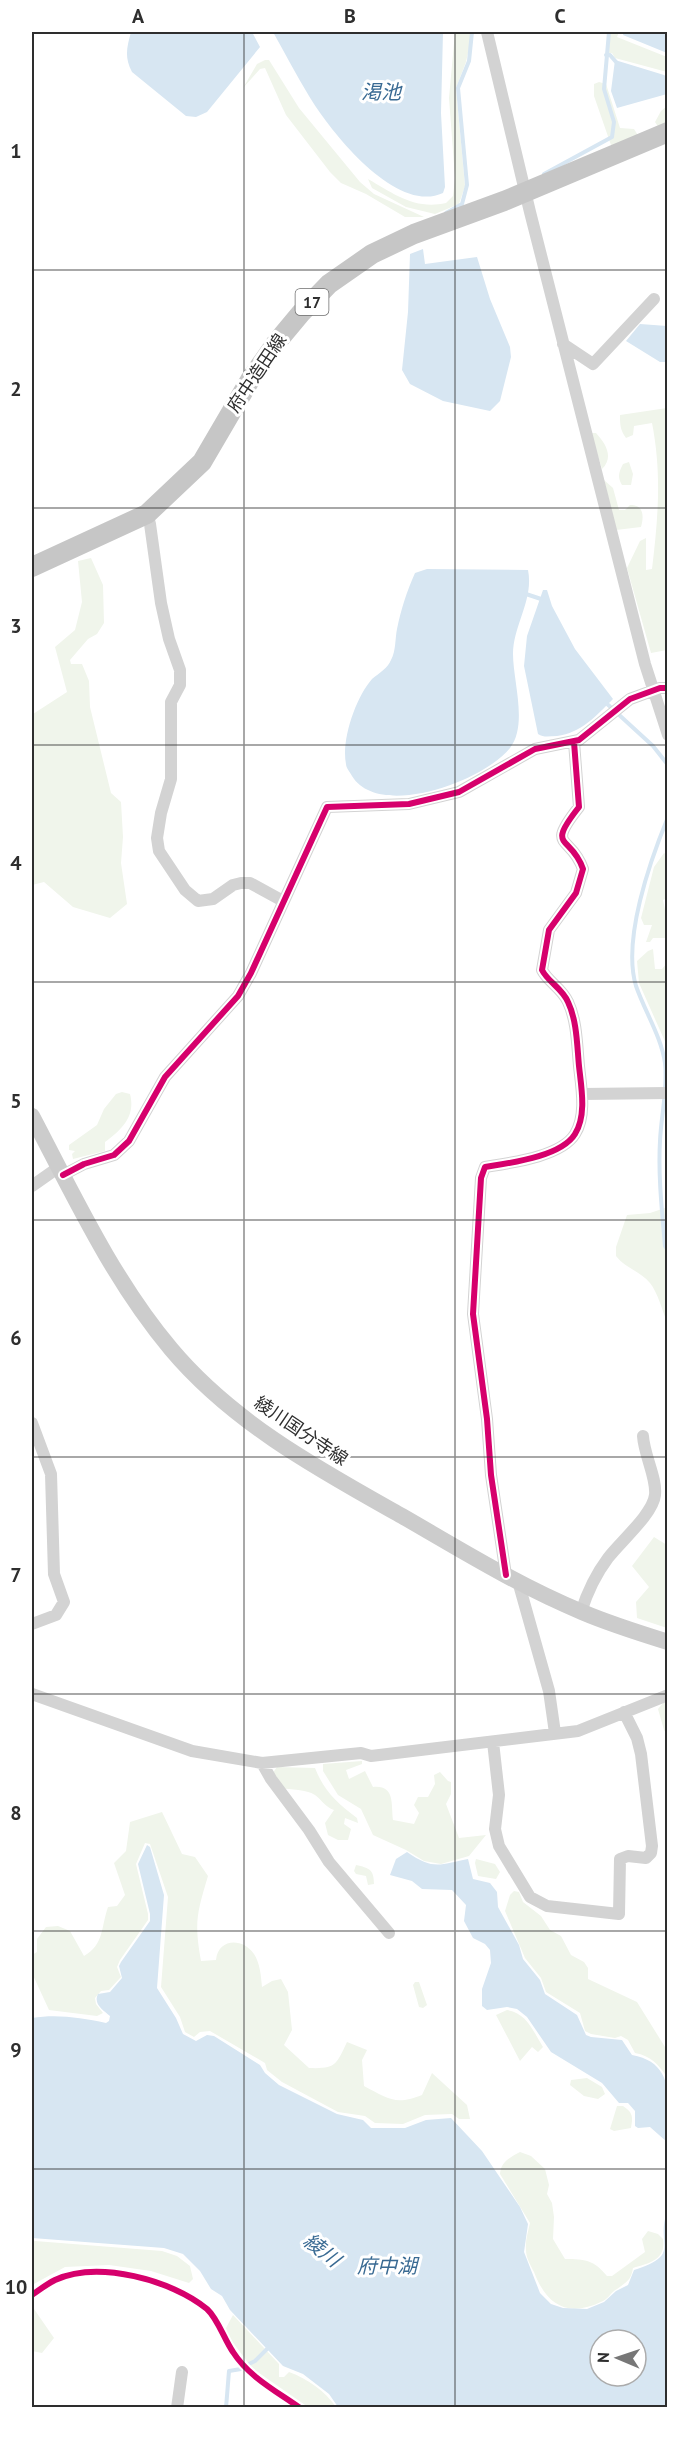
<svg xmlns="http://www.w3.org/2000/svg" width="699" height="2439" font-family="'PT Sans','Noto Sans JP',sans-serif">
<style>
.green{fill:#f0f5eb}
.water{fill:#d7e6f2;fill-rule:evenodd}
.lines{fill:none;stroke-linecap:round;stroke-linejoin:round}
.stream{stroke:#d7e6f2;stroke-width:4}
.minor{stroke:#d3d3d3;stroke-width:12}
.secondary{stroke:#ccc;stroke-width:16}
.primary{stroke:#c6c6c6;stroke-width:20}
.cycleway-casing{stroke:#fff;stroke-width:10}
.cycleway{stroke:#d6006c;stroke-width:6}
.grid{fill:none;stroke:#2e2e2e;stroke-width:1.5;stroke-opacity:0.55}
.labels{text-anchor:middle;stroke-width:6;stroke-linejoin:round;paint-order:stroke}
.shield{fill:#fff;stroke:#6d6d6d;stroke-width:1.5}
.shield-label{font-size:16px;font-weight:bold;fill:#2e2e2e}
.street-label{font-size:18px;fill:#2e2e2e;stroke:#fff}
.water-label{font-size:20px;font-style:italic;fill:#396a93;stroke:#fff}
.neatline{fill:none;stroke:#2e2e2e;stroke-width:2}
.grid-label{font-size:20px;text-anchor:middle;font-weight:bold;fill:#2e2e2e}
</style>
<rect width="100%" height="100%" fill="#fff"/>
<path class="green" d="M455,32H470L471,39L466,62L456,88L465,186L459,204L435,214L406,207L372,188L368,179C394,194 415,210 446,203L453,196L455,178L449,98Z
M610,32H619L617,37L667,57V72L615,58L612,53H607Z
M265,60H269L299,108L360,182L374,194L424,217H405L366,194L341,183L330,172L286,115L265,68L260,69L243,88L257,64Z
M599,82L606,84L620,128L634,129L639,137L612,148L594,96V84Z
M667,106V124L659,128L655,122L661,111Z
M667,408V650L651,653L627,568L640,541L646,538V570L652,569C658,519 662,474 652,423L634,426L633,435L626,438C620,430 620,424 620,415Z
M591,433H596C606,444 614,457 602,469Z
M629,462L633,474L631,485H622C617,477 619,472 623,464Z
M604,480L613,488L619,510H625L630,505C644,505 644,516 641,527L616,530Z
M91,558L103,585L104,623L97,634L88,639L70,660L71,664H82L89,681L90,707L111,793L121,802L123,837L121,863L127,904L110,918L73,907L44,882L32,885V718L33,714L67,692L55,647L75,630L82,602L78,561Z
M664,853L667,855L668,898L663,900L667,919V936L665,938H653L650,942H646L652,925H644L641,918L654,867Z
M653,949L655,969H662L667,963V1046L639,983L637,961L648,951Z
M122,1092L130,1094C136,1117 121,1130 105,1142V1151L73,1159L72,1154L75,1151L69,1150V1145L97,1125L104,1109L116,1094Z
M666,1197H668L667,1322C662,1310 658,1293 650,1283C640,1271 625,1268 616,1256V1247L627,1215L650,1213L665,1208Z
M654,1537L667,1545V1628L637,1618L636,1602L649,1587L632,1566Z
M667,1701V1734L664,1730L658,1709L663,1703Z
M362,1761V1764L346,1770L349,1779L365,1771L373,1787C395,1785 391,1803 393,1820L414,1824L419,1813L414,1805L418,1797H428L435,1784L434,1775L440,1772L448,1781L451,1782V1794L446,1804L459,1838L486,1835L469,1856L441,1864L424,1861L406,1850L373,1835L361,1809L338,1795L323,1771V1764Z
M277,1767L315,1768C324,1791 337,1803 357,1818L358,1823L345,1818L344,1824L351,1829L348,1840H338L328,1835L325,1823L334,1810C325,1807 322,1800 315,1795C306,1789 291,1790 281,1788L272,1774Z
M162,1812L182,1854L195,1857L208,1876C197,1913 194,1922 201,1961L216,1960C218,1939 242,1937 254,1954C260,1963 261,1976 262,1987L272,1981L281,1979L288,1992L292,2030L284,2045L309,2068C336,2069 336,2065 347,2042L367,2050L362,2060L364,2086C387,2098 395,2106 422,2095L432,2073L467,2105L470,2119H459L452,2114L425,2115L403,2124L375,2123L365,2116L338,2112L282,2082L267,2070L265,2063L210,2031L200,2032L194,2037L185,2032L180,2017L161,1987L168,1897L150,1844L145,1843L136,1864L148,1914V1920L120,1960L117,1967L121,1977L109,1990L101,1991L95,1998L96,2004L103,2013L97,2016L49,2010L32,1973V1955L37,1952V1939L46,1927L58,1926L70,1931L84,1956C104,1945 101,1927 108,1907L117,1906L125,1895L114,1863L126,1851L130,1822Z
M476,1859L495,1864L500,1872L496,1879L478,1876L475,1863Z
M356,1865C369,1868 374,1869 374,1884L368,1885L366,1876L356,1874L354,1871Z
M514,1891L519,1892L523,1902L541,1916L550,1930L561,1936L571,1955L584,1962L588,1968V1979L637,2002L665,2047L667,2046V2077C658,2064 651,2056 635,2053L628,2040L621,2036L615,2038L591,2034L585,2031L580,2013L546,1992L541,1978L525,1958L505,1911L510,1895Z
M415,1982H419L427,2005L423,2008L419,2007L413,1985Z
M507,2010C527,2013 533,2031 543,2047L538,2052L532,2047L520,2061L496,2015Z
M587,2078L602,2087L605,2094L598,2099L584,2096L570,2085L571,2080Z
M617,2106H623C633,2113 633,2116 631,2128L614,2131L610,2129Z
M520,2152L531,2156L545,2169L549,2185L547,2194L552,2203L554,2217L553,2239L565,2259C585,2259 594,2260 607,2276H612L645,2252L642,2239L648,2231L658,2234L663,2239C666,2260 650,2263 633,2268C631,2281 626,2282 617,2289C611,2292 609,2298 603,2301C568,2318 547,2306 534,2272C531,2266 526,2258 526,2250C525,2241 528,2232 530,2223L500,2174C501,2162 509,2158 520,2152Z
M35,2241L162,2251L177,2256L190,2266L193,2279L189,2283L151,2271L109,2265L65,2267L32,2285V2242Z
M32,2306L54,2338L42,2353L32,2351Z
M233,2315L279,2364V2377H284L289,2372C308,2379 325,2391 336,2407H308L252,2368L228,2336L226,2328Z"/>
<path class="water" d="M131,32H252L260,47L207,112L196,117L186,116L132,72C124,57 127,47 131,32Z
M273,32H443L441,113L445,187L443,193C396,215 330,131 309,96C296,75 285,53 273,32Z
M624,32H667V53L623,35Z
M615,60L664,75L667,77V94L617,108L611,91Z
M423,249L425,264L477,257L490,299L510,347L511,357L500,401L490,411L443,401L410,384L402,370L408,312L410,254Z
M640,324L667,326V362H660L626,341Z
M427,569L528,570C534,600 513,625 513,654C513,681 528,725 510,748C484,781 379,820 352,776C350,772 346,768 346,764C341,740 356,697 372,679C379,673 388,668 391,660C396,651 395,639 397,629C401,609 407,591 415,573Z
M543,590H547L552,606L575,649L613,699C596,716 581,733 557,736C550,736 544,738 538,734L524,666L527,636Z
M147,1845L150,1847L164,1895L157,1988L176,2018L183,2034L196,2041L207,2035L214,2036L260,2065L265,2073L279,2085L337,2114L363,2120L371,2128H405L426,2120L451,2118L482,2151L520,2207L528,2224L524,2252L540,2293L551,2304L563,2308L587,2309L604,2302L616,2291L628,2285L634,2270C683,2254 655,2245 667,2212V2407H338L329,2394L303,2374L283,2366L230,2310L222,2296L211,2289L200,2271L183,2254L164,2248L32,2238V2018C58,2014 81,2018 106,2023L109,2021L110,2016C103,2010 93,2004 98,1994L110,1992L122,1978L119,1966L121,1962L150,1921V1914L138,1864ZM600,2340H636V2376H600Z
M407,1852C433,1870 439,1865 468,1859L473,1879L490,1883L497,1892L498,1907L519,1945L523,1959L540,1980L545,1994L577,2015L586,2035L591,2037L622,2040L632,2055C678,2063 668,2106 667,2142L650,2127L638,2128L635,2126V2111L628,2103H619L602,2083L551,2052L527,2017L517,2009L507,2007L487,2010L482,2006V1989L491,1963L490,1950L485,1944L473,1938L464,1921L466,1905L452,1890L422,1889L412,1881L390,1875L396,1859Z"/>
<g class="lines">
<path class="stream" d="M606,55H610L616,62
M544,174L612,137L614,122L604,89L609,32
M446,213L462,204L467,185L458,88L469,61L472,32
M526,594L541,599
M605,702L653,746L668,765
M668,817C650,861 622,940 636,986C645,1012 661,1036 665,1063C668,1088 661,1116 660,1141C658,1175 662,1211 665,1246L668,1250
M247,2365L255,2361L269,2347
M226,2408L229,2371L241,2369"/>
<path class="minor" d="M487,32L530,212L645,664L668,735
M563,344L593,364L654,299
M147,514L150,524L161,603L169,639L180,670V685L171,702V779L161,813L157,838L159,851L185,890L198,901L213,899L233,885L241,883H250L283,901
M582,1094L668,1093
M63,1175L84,1164L114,1155L129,1141L165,1077L238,996L251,973L327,807L409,804L459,792L535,749L579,740L630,699L660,688H668
M32,1186L59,1167
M32,1423L51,1474L54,1574L64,1602L56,1615L32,1624
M506,1575L491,1475L487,1419L473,1314L481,1178L485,1167C509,1163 561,1157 575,1134C587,1115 581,1086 579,1066C577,1045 577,1021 568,1002C562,988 548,982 542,970L549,930L576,893L583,869C571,834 545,850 579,807L574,742
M518,1581L549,1691L555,1733
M581,1612C587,1593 596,1574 608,1558C620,1542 653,1514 655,1495C657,1478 644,1455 643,1436
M32,1694L192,1751L262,1763L361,1753L371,1756L578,1731L668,1695
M493,1742L499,1795L495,1829L499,1846L530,1897L547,1906L619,1914L620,1859L628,1856L646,1858L651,1853L652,1846L641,1754L637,1738L624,1712
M262,1763L271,1779L309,1830L329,1862L389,1933
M177,2408L182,2372"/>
<path class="secondary" d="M32,1116C74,1196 113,1280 171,1349C233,1423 320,1470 402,1516C461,1550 519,1586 582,1612C610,1624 639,1633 668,1642"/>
<path class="primary" d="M32,567L147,514L202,462L250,380L276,343L301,313L329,284L372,254L414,234L504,201L668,132"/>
<g class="cycleway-casing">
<path id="cycleway" d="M63,1175L84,1164L114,1155L129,1141L165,1077L238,996L251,973L327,807L409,804L459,792L535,749L579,740L630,699L660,688H668
M506,1575L491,1475L487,1419L473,1314L481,1178L485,1167C509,1163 561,1157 575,1134C587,1115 581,1086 579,1066C577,1045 577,1021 568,1002C562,988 548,982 542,970L549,930L576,893L583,869C571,834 545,850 579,807L574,742
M32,2295C39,2290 47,2284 55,2280C98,2260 172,2280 207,2309C218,2319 224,2339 233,2352C249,2377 276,2391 300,2408"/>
</g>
<use href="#cycleway" class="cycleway"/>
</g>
<path class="grid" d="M244,32V2408M455,32V2408M32,270H668M32,508H668M32,745H668M32,982H668M32,1220H668M32,1457H668M32,1694H668M32,1931H668M32,2169H668"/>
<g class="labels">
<rect class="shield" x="295.5" y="289" width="33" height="26" rx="4.5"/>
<g class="shield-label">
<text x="312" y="308">17</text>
</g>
<g class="street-label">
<text transform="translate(257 373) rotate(-56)" y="6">府中造田線</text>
<text transform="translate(301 1431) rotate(34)" y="6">綾川国分寺線</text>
</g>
<g class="water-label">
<text x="381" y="99">渇池</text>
<text transform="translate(322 2250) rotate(38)" y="7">綾川</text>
<text x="387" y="2273">府中湖</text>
</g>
</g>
<rect width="699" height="2439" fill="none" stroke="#ffffff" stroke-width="66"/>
<g transform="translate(618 2358) rotate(272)"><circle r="28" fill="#ffffff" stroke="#ababab" stroke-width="1.5"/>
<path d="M0-4.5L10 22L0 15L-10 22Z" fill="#777777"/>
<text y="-9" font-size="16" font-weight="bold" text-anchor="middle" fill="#2e2e2e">N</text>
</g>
<rect x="33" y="33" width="633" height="2373" class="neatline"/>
<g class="grid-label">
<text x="138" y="23">A</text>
<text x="350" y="23">B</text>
<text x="560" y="23">C</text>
<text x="16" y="158">1</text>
<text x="16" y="396">2</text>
<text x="16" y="633">3</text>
<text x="16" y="870">4</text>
<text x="16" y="1108">5</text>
<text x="16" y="1345">6</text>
<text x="16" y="1582">7</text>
<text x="16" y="1820">8</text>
<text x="16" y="2057">9</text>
<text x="16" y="2294">10</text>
</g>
</svg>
